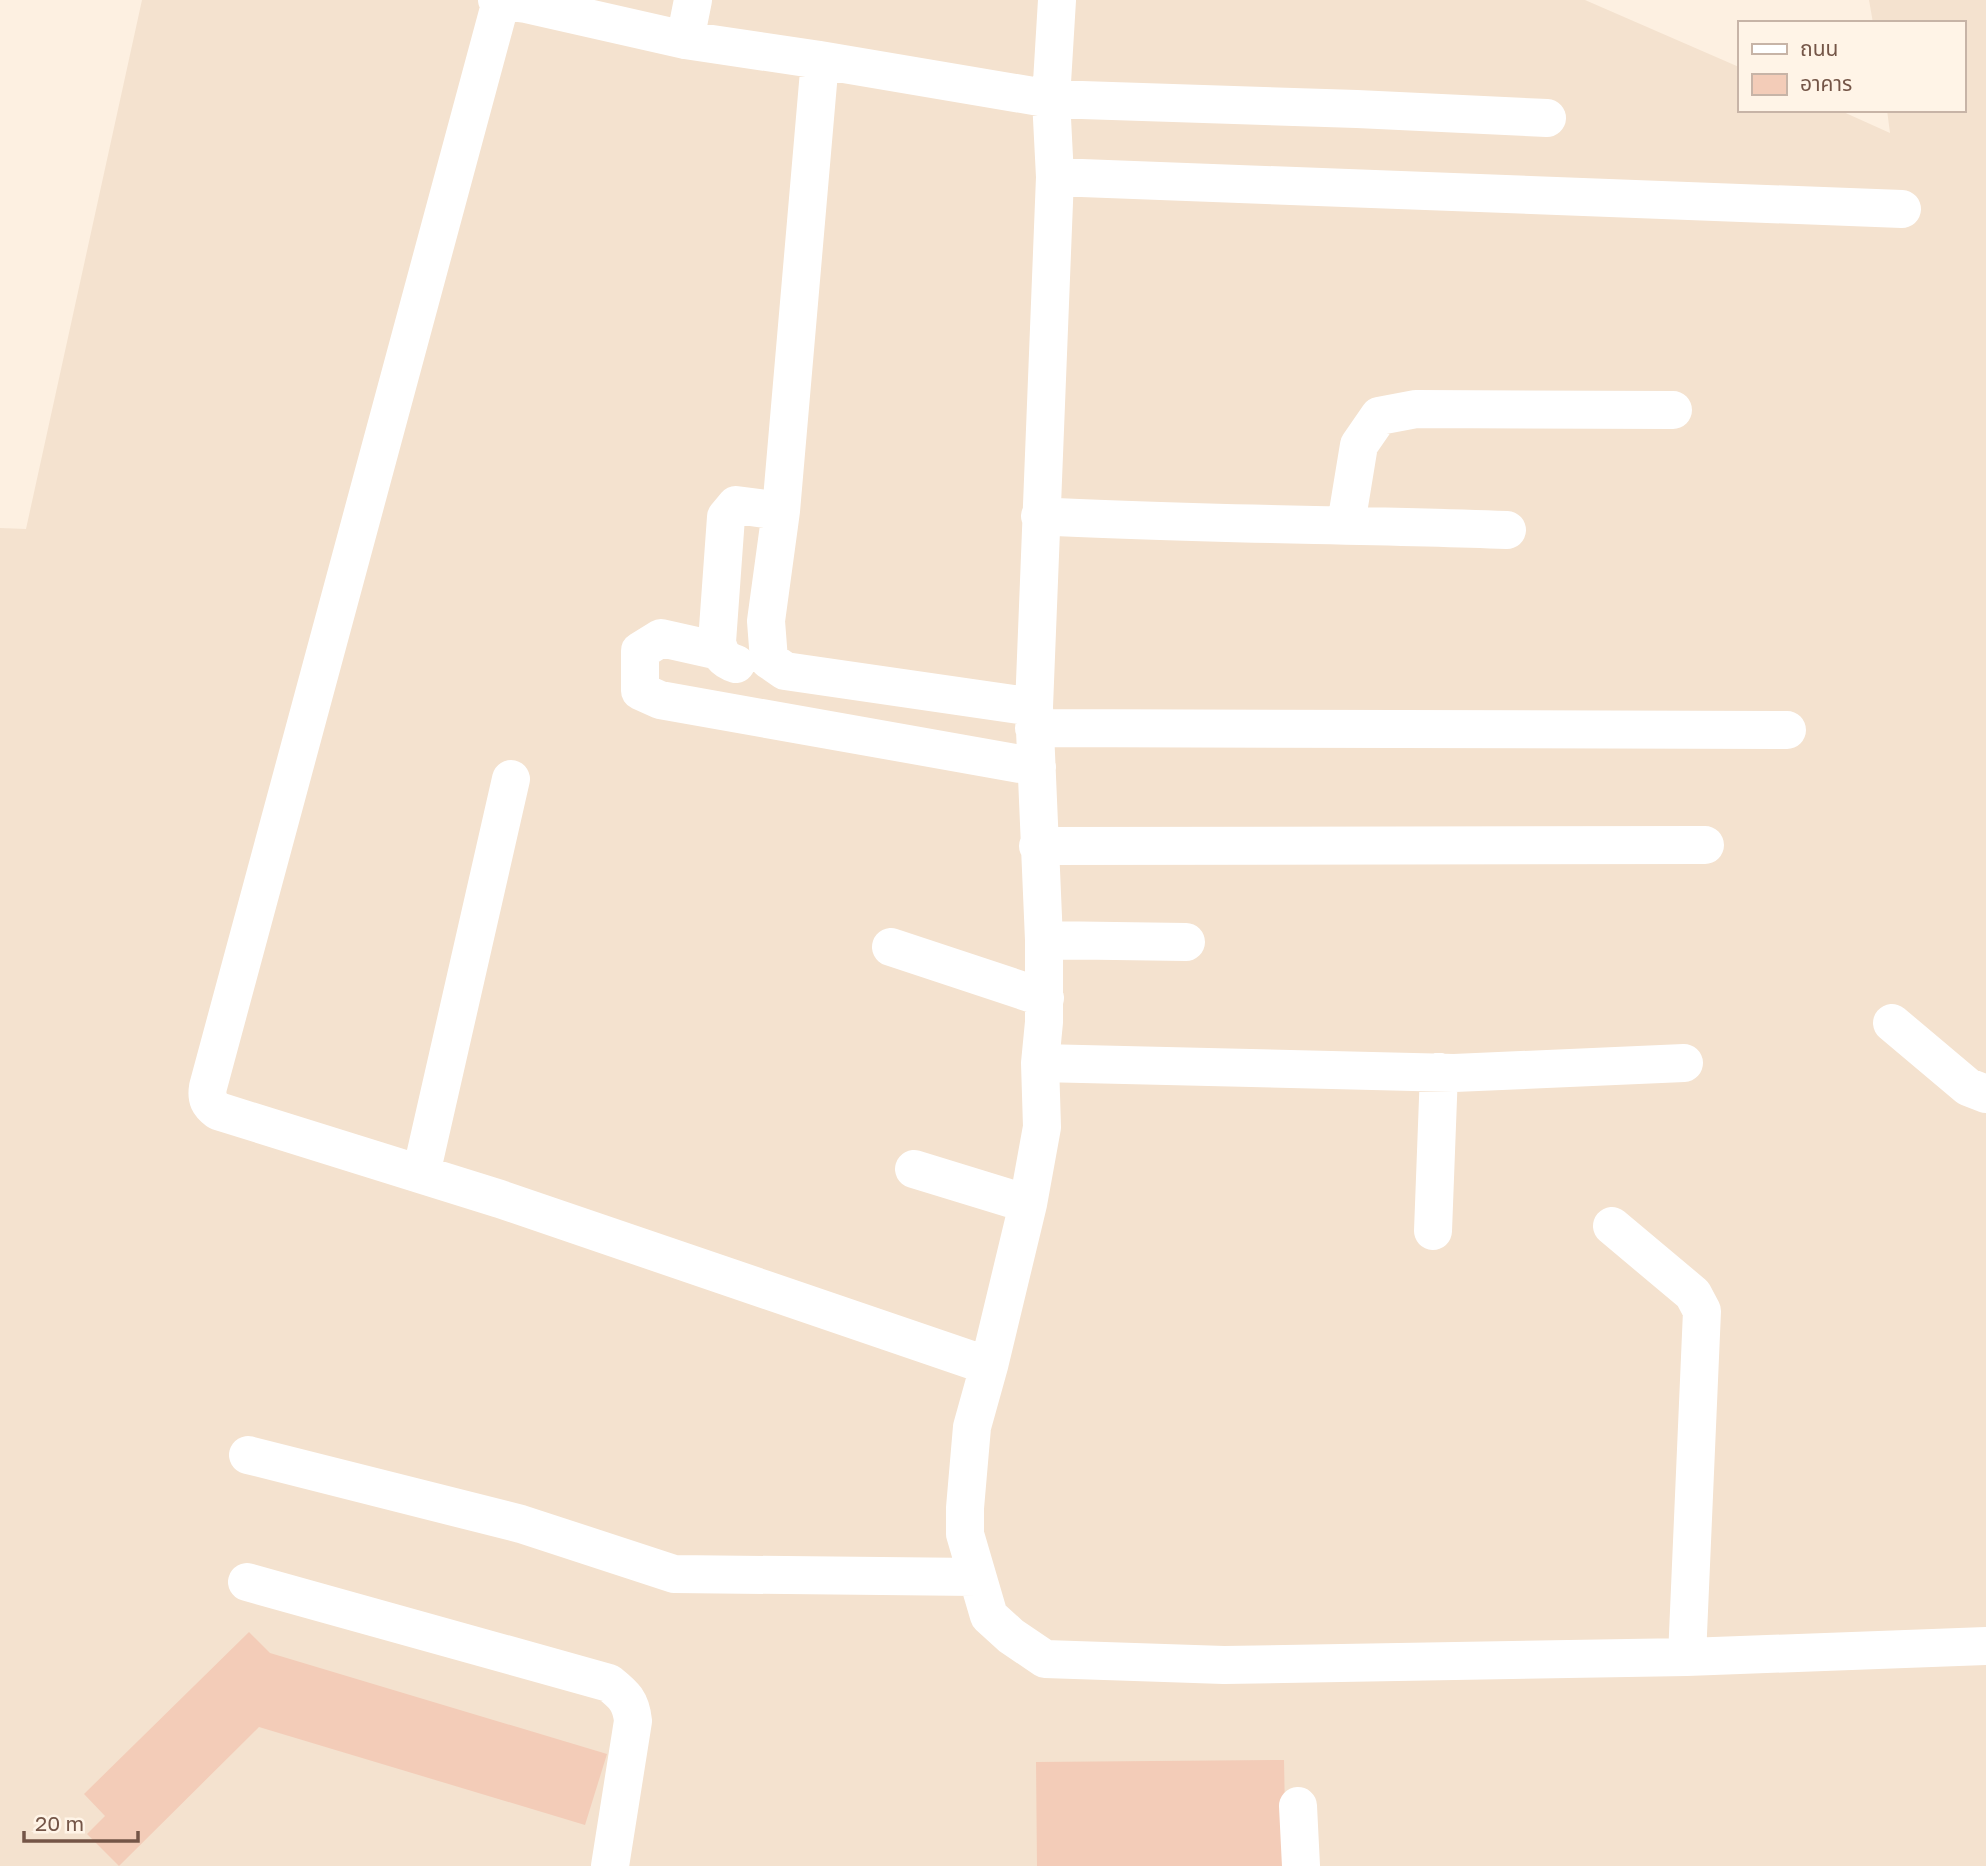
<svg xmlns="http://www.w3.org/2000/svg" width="1986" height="1866" font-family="'Golos Text','Noto Sans Thai',sans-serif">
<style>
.residential{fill:#f4e2cf}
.building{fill:#f3ccb8}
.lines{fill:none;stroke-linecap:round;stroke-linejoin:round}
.minor{stroke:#fff;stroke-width:38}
</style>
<rect width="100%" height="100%" fill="#fdf0e1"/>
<path class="residential" d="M142,0H1585L1739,67V110H1839L1890,133L1887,110H1963V23H1873L1869,0H1986V1866H0V528L26,529Z"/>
<path class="building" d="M249,1632L270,1653L607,1754L585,1825L259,1727L119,1866L87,1834L105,1816L84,1794Z
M1284,1760L1286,1866H1037L1036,1762Z"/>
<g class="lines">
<path class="minor" d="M497,0L526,4L685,40L820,60L1051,99L1357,109L1547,118
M1057,0L1051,99L1055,177L1034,707L1044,940V1022L1040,1063L1042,1127L1028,1204L989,1366L972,1427L965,1508V1534L989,1616L1011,1636L1045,1659L1224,1665L1687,1657L1986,1646
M501,1L208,1087C206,1099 209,1104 218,1111L500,1199L989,1366
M685,40L693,0
M820,60L781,511L766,621L769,660L785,671L1034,707
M1055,177L1902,209
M1040,516C1196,525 1351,524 1507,530
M1346,524L1359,445L1379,416L1416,409L1673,410
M719,651L661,638L640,651V691L660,700L1037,767
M736,664C723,660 720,654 717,642L726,517L736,505L781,511
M1034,728L1787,730
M1038,846L1705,845
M1044,940L1186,942
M891,947L1045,998
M1892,1023L1968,1087L1986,1094
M1040,1063L1454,1073L1684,1063
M914,1169L1028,1204
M421,1174L511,779
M1612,1226L1693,1294L1702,1311L1687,1657
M1433,1231L1439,1072
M248,1455L521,1524L674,1574L977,1577
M247,1582L609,1683C624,1695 631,1701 633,1721L610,1866
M1298,1806L1301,1866"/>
</g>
<rect x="1738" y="21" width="228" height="91" fill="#fff4e7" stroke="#c7b4a7" stroke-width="2"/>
<rect x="1752" y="44" width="35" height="10" fill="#ffffff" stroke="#c7b4a7" stroke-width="2"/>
<text x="1800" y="56" font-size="21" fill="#745547">ถนน</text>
<rect x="1752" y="74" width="35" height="21" fill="#f3ccb8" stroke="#c7b4a7" stroke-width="2"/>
<text x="1800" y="91" font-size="21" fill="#745547">อาคาร</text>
<path d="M24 1831v10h114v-10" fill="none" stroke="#745547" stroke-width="3.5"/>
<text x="35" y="1831" font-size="21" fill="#745547" stroke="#fff4e7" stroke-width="5" paint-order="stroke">20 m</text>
</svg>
